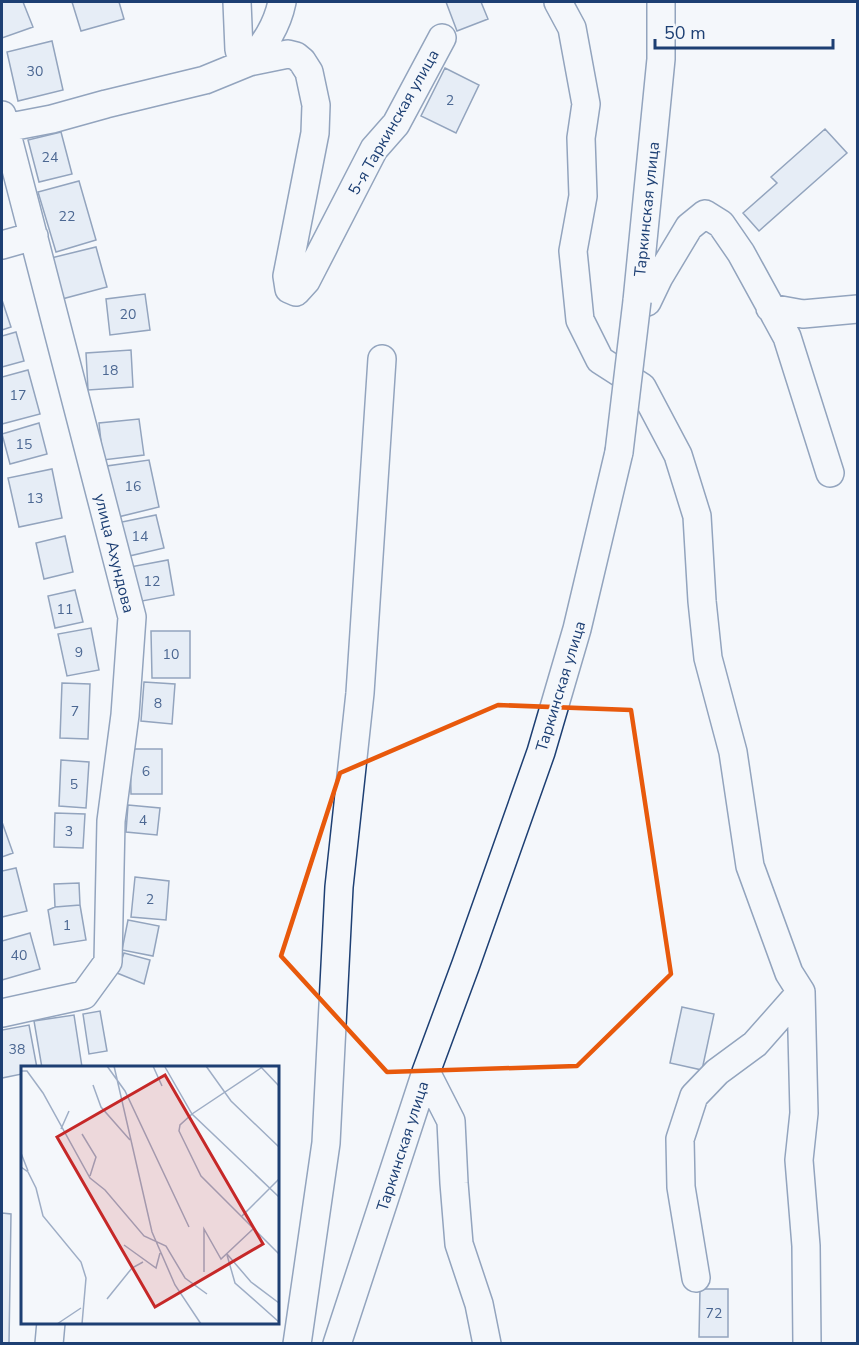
<svg xmlns="http://www.w3.org/2000/svg" width="859" height="1345" font-family="'Nunito Sans',sans-serif">
<style>
.building{fill:#d5e0f0;stroke:#1d3f73;stroke-width:1.5}
.lines{fill:none;stroke-linecap:round;stroke-linejoin:round}
.minor-casing{stroke:#1d3f73;stroke-width:30}
.minor{stroke:#f4f7fb;stroke-width:27}
.minor-bridge-casing{stroke:#1d3f73;stroke-width:30;stroke-linecap:butt}
.minor-bridge{stroke:#f4f7fb;stroke-width:27}
.marked{fill:none;stroke:#e8590c;stroke-width:4.5;stroke-linejoin:round}
.labels{text-anchor:middle;stroke-width:4.5;stroke-linejoin:round;paint-order:stroke}
.number-label{font-size:14px;fill:#4b6792}
.street-label{font-size:16px;fill:#1d3f73;stroke:#f4f7fb}
.inset-road{fill:none;stroke:#9eadc5;stroke-width:1.5}
.view{fill:#c62828;fill-opacity:0.15;stroke:#c62828;stroke-width:3}
.inset-edge{fill:none;stroke:#1d3f73;stroke-width:3}
</style>
<rect width="100%" height="100%" fill="#f4f7fb"/>
<path class="building" d="M2,2H23L33,27L2,38Z
M72,2H119L124,19L81,31Z
M446,2H481L488,19L457,31Z
M52,41L63,90L18,101L7,52Z
M445,68L479,85L456,133L421,116Z
M825,129L847,153L759,231L743,213L777,183L771,177Z
M61,132L72,174L39,182L28,140Z
M79,181L96,240L56,252L38,192Z
M96,247L107,287L62,299L51,258Z
M145,294L150,330L110,335L106,299Z
M2,300L11,327L2,330Z
M16,332L24,361L2,367V336Z
M131,350L133,387L88,390L86,353Z
M28,370L40,414L2,424V377Z
M139,419L144,455L103,460L99,423Z
M39,423L47,454L10,464L2,434Z
M149,460L159,507L118,517L107,466Z
M52,469L62,518L19,527L8,478Z
M156,515L164,548L125,557L117,523Z
M65,536L73,572L44,579L36,543Z
M168,560L174,595L137,602L130,567Z
M75,590L83,622L55,628L48,596Z
M91,628L99,670L67,676L58,634Z
M151,631H190V678H152Z
M144,682L175,684L172,724L141,721Z
M62,683L90,684L88,739L60,738Z
M130,749H162V794H131Z
M61,760L89,762L86,808L59,806Z
M128,805L160,808L157,835L126,832Z
M55,813L85,814L83,848L54,847Z
M2,822L13,853L2,857Z
M16,868L27,911L2,917V871Z
M135,877L169,881L166,920L131,917Z
M79,883L80,905L55,907L54,884Z
M80,905L86,940L54,945L48,910L55,907Z
M128,920L159,926L153,956L122,950Z
M30,933L40,969L2,980V941Z
M124,953L150,960L144,984L117,973Z
M682,1007L714,1014L702,1070L670,1063Z
M100,1011L107,1051L89,1054L83,1014Z
M74,1015L82,1067L42,1068L34,1021Z
M29,1025L37,1068H22V1074L2,1078V1030Z
M2,1213L11,1214L9,1344H2Z
M700,1289H728V1337H699Z"/>
<g class="lines">
<g class="minor-casing">
<path id="minor" d="M237,2L239,50L249,62C265,44 277,26 282,2
M558,2L572,28L586,104L581,138L583,196L573,251L580,320L600,360L642,387L678,455L697,516L702,601L708,658L733,752L750,866L789,973L801,992L804,1113L799,1160L806,1246L807,1344
M661,2V59L637,301L647,302L659,277L689,227L705,214L721,224L741,253L787,337L830,473
M2,115L132,617L125,715L111,821L108,962L84,995L2,1013
M5,128L52,119L106,104L205,80L249,62L288,54L296,56L302,61L309,72L316,105L315,133L287,276L289,289L296,292L306,281L374,149L396,124L442,38
M2,245L34,236
M770,308L803,314L858,309
M426,1072L451,1121L454,1183L459,1244L479,1304L487,1344
M696,1278L681,1187L680,1139L694,1096L717,1072L755,1044L801,992
M49,1344L51,1322
M297,1344L326,1143L339,887L360,693L382,359
M337,1344L426,1072L466,964L541,752L577,629L619,452"/>
</g>
<use href="#minor" class="minor"/>
<g class="minor-bridge-casing">
<path id="minor-bridge" d="M619,452L637,301"/>
</g>
<use href="#minor-bridge" class="minor-bridge"/>
</g>
<path d="M0 0H859V1345H0ZM498,705L631,710L671,974L577,1066L387,1072L281,956L340,773Z" fill="#f4f7fb" fill-opacity=".55" fill-rule="evenodd"/>
<path class="marked" d="M498,705L631,710L671,974L577,1066L387,1072L281,956L340,773Z"/>
<g class="labels">
<g class="number-label">
<text x="35" y="76">30</text>
<text x="450" y="105">2</text>
<text x="50" y="162">24</text>
<text x="67" y="221">22</text>
<text x="128" y="319">20</text>
<text x="110" y="375">18</text>
<text x="18" y="400">17</text>
<text x="24" y="449">15</text>
<text x="133" y="491">16</text>
<text x="35" y="503">13</text>
<text x="140" y="541">14</text>
<text x="152" y="586">12</text>
<text x="65" y="614">11</text>
<text x="79" y="657">9</text>
<text x="171" y="659">10</text>
<text x="158" y="708">8</text>
<text x="75" y="716">7</text>
<text x="146" y="776">6</text>
<text x="74" y="789">5</text>
<text x="143" y="825">4</text>
<text x="69" y="836">3</text>
<text x="150" y="904">2</text>
<text x="67" y="930">1</text>
<text x="19" y="960">40</text>
<text x="17" y="1054">38</text>
<text x="714" y="1318">72</text>
</g>
<g class="street-label">
<text transform="translate(393 122) rotate(-60)" y="6">5-я Таркинская улица</text>
<text transform="translate(646 209) rotate(-84)" y="6">Таркинская улица</text>
<text transform="translate(115 553) rotate(76)" y="6">улица Ахундова</text>
<text transform="translate(560 686) rotate(-73)" y="6">Таркинская улица</text>
<text transform="translate(402 1146) rotate(-72)" y="6">Таркинская улица</text>
</g>
</g>
<g transform="translate(21 1066)">
<rect width="258" height="258" fill="#f4f7fb"/>
<path class="inset-road" d="M86,0L104,25L168,161M93,0L131,166L154,219L180,258M132,0L141,20M185,0L210,35L258,81M239,0L258,20M144,1L171,48L258,131M240,2L171,48L159,59L158,65L180,110L258,188M0,5H6L22,27L69,112L84,124L123,170L145,180L164,212L186,228M72,19L80,41L109,74M40,63L48,45M61,68L75,91L69,110M0,87L7,105M0,101L7,106L15,122L22,150L60,196L65,212L61,258M220,151L258,113M103,179L135,202L139,187M206,188L230,216L258,237M206,189L214,217L258,256M183,206V163L200,193L232,163M86,233L111,202L122,196M36,258L60,242"/>
<path class="view" d="M144,9L242,178L134,241L36,71Z"/>
<rect width="258" height="258" class="inset-edge"/>
</g>
<rect width="859" height="1345" fill="none" stroke="#1d3f73" stroke-width="6"/>
<path d="M655 39v9h178v-9" fill="none" stroke="#1d3f73" stroke-width="3"/>
<text x="664" y="39" font-size="18" fill="#1d3f73" stroke="#f4f7fb" stroke-width="4.5" paint-order="stroke">50 m</text>
</svg>
